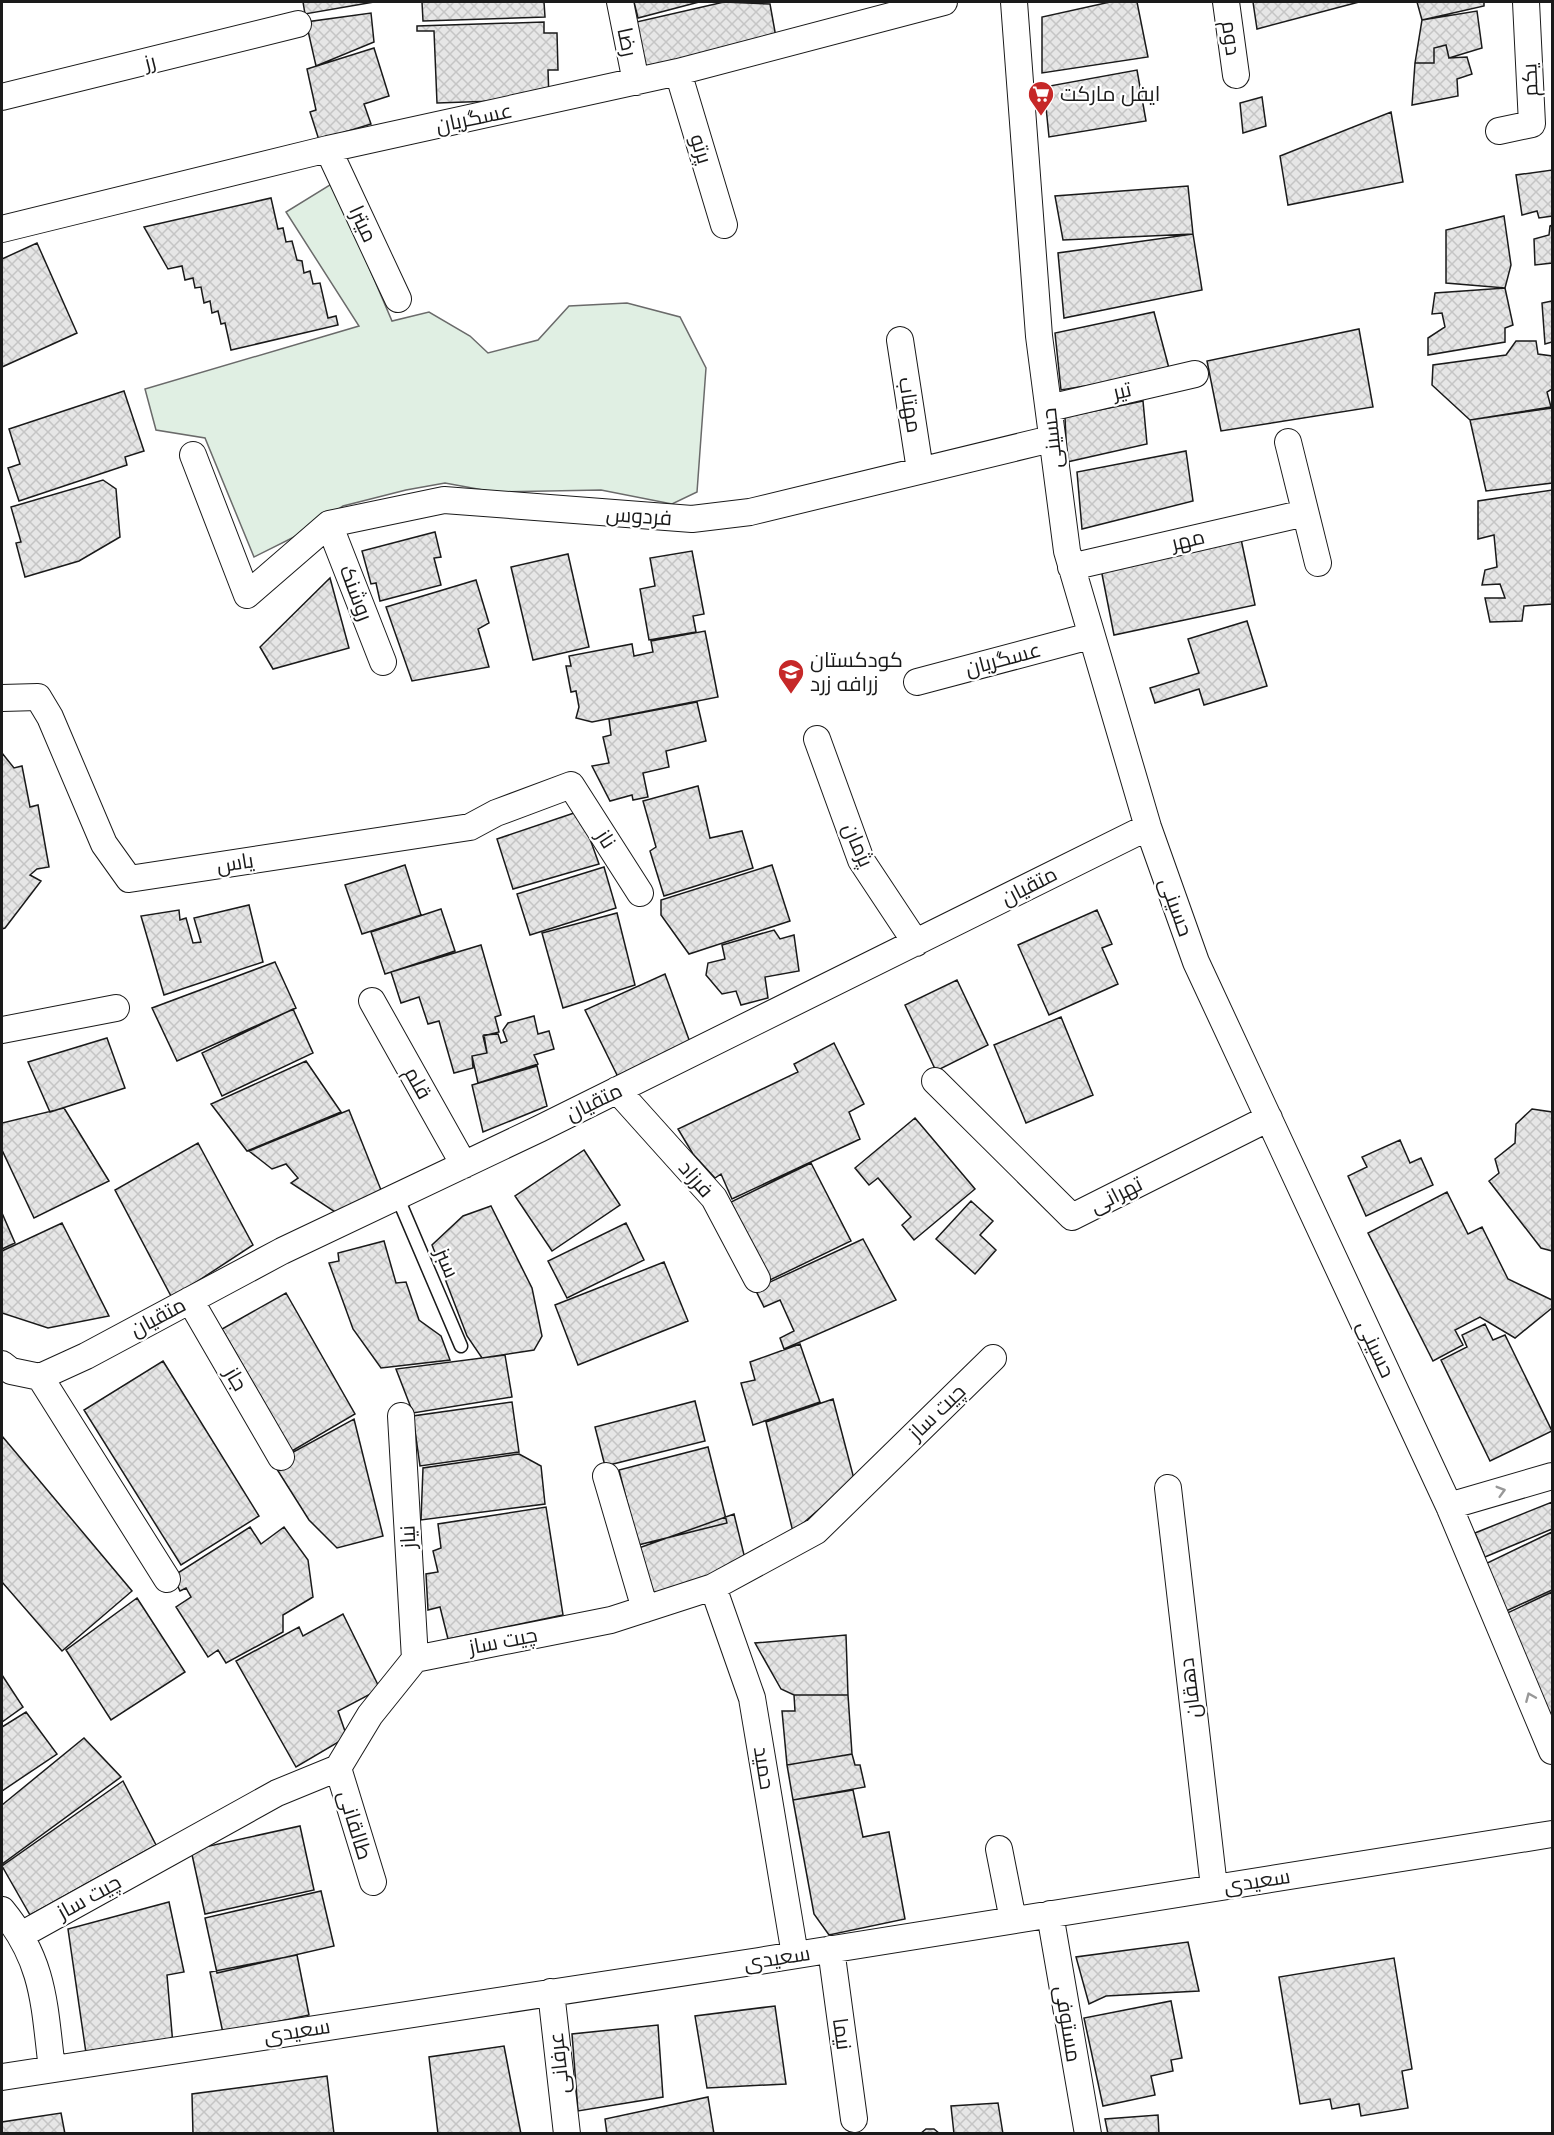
<svg xmlns="http://www.w3.org/2000/svg" width="1554" height="2135" font-family="Mulish,Cairo,sans-serif">
<style>
.grass{fill:#e0efe3;stroke:#6a6a6a;stroke-width:1.5}
.building{fill:url(#building-cross-hatch);stroke:#1a1a1a;stroke-width:1.5}
.lines{fill:none;stroke-linecap:round;stroke-linejoin:round}
.service-casing{stroke:#1a1a1a;stroke-width:15}
.minor-casing{stroke:#1a1a1a;stroke-width:28}
.service{stroke:#fff;stroke-width:12}
.minor{stroke:#fff;stroke-width:26}
.oneway{stroke:#989898}
.labels{text-anchor:middle;stroke-width:4.5;stroke-linejoin:round;paint-order:stroke}
.street-label{font-size:21px;fill:#1a1a1a;stroke:#fff}
.poi-label{font-size:21px;fill:#1a1a1a;stroke:#fff;text-anchor:start}
</style>
<defs>
<pattern id="building-cross-hatch" width="8" height="8" patternUnits="userSpaceOnUse" patternTransform="scale(1.5)"><rect width="8" height="8" fill="#e6e6e6"/><path d="M0 0l8 8M0 8l8-8" fill="none" stroke="#c5c5c5"/></pattern>
</defs>
<rect width="100%" height="100%" fill="#fff"/>
<path class="grass" d="M333,183L392,321L429,312L470,336L488,353L538,340L569,306L627,303L680,317L706,368L697,492L672,504L601,490L494,492L445,483L406,490L343,506L304,532L254,557L205,438L156,430L145,389L359,326L286,212Z"/>
<path class="building" d="M303,2H374L305,14Z
M422,2H544L545,17L423,21Z
M634,2H699L638,18Z
M724,2L770,4L777,43L639,69L632,23Z
M1110,2H1137L1148,57L1042,73V17Z
M1253,2H1359L1257,29Z
M1417,2H1484V6L1422,20Z
M1477,11L1482,48L1449,58L1446,45L1434,48V63H1415L1422,20Z
M371,13L374,42L316,66L306,22Z
M544,22V33H557L558,70H548L549,99L437,103L434,31H417V26Z
M1446,45L1449,58L1467,57L1472,74L1457,79L1458,96L1412,105L1415,63H1434V48Z
M374,48L389,96L364,104L371,124L319,140L310,112L316,110L307,69Z
M1137,70L1146,121L1049,137L1044,87Z
M1262,97L1266,126L1243,133L1240,103Z
M1391,112L1403,182L1288,205L1280,156Z
M1552,170V216L1539,218L1537,211L1522,215L1516,175Z
M1188,186L1193,234L1063,240L1055,196Z
M271,198L278,229L283,228L286,242L292,241L297,260L302,261L304,273L310,271L313,284L320,283L328,318L336,316L338,325L231,350L225,323L221,324L218,311L212,313L210,301L204,303L201,287L195,288L193,278L185,280L182,266L168,269L144,227Z
M1504,216L1511,265L1505,288L1446,283V230Z
M1552,225V263L1535,265L1534,239L1549,235L1550,226Z
M1193,234L1202,290L1064,318L1058,253Z
M37,243L77,333L2,367V259Z
M1505,288L1513,325L1505,328V342L1428,355V338L1445,327L1442,313L1432,314L1435,293Z
M1552,301V342L1545,344L1542,303Z
M1154,312L1170,372L1061,390L1055,333Z
M1359,329L1373,407L1221,431L1207,361Z
M1516,341H1536L1538,354L1552,356V389L1547,392L1551,407L1470,420L1432,385L1433,365L1506,355Z
M124,391L144,451L125,457L127,465L19,501L8,468L20,464L9,429Z
M1143,401L1147,444L1067,462L1065,417Z
M1552,408V483L1486,491L1470,420Z
M1186,451L1193,501L1082,529L1077,472Z
M103,480L116,489L120,537L79,561L25,577L16,543L21,542L11,507Z
M1552,490V604L1524,606L1522,621L1490,622L1485,598H1505L1500,584L1482,585L1485,570L1497,567L1494,535L1478,539V501Z
M435,532L441,557L434,558L441,585L380,601L376,583L371,584L362,551Z
M1241,539L1255,605L1114,635L1101,569Z
M692,551L704,614L693,616L696,632L649,640L640,589L655,586L650,558Z
M568,554L589,647L533,660L511,567Z
M330,578L349,648L273,669L260,647Z
M476,580L489,623L478,629L489,667L412,681L386,607Z
M1247,621L1267,686L1204,705L1199,689L1155,703L1150,688L1199,673L1188,639Z
M705,631L718,697L592,722L576,718L579,707L576,691L571,692L566,666H571L569,656L632,644L634,656L653,652L651,641Z
M697,702L706,741L666,751L669,767L643,773L648,797L633,800L632,795L610,801L592,766L609,763L603,737L611,735L609,719Z
M2,753L14,768L22,766L30,807L38,805L49,867L37,869L30,875L41,881L5,928L2,929Z
M698,786L710,838L742,831L753,868L664,896L650,851L656,847L643,801Z
M580,811L599,864L513,889L497,839Z
M405,865L421,915L362,934L345,885Z
M772,865L790,921L689,954L661,915V900Z
M604,867L616,908L530,935L517,894Z
M249,905L263,962L164,995L141,916L179,910L180,920L186,918L193,943L201,942L194,918Z
M441,909L455,951L385,974L371,932Z
M1097,910L1112,944L1102,948L1118,984L1049,1015L1018,945Z
M617,913L635,985L563,1008L542,933Z
M774,930L780,939L794,935L799,971L765,977L768,998L741,1005L736,991L722,994L706,975L708,963L725,959L722,945Z
M481,945L501,1015L495,1017L499,1032L483,1036L487,1053L472,1056L473,1068L454,1073L439,1021L428,1024L419,997L401,1003L391,972Z
M275,962L296,1008L177,1061L152,1008Z
M665,974L691,1045L619,1079L585,1010Z
M957,980L988,1045L936,1071L905,1005Z
M293,1009L313,1053L222,1096L202,1053Z
M534,1016L538,1034L549,1031L554,1049L534,1055L538,1064L478,1083L472,1056L487,1053L484,1035L498,1034L501,1043L507,1041L503,1030L508,1023Z
M1061,1017L1093,1095L1026,1123L994,1045Z
M107,1038L125,1088L50,1112L28,1062Z
M834,1043L864,1104L849,1112L860,1139L732,1199L721,1174L715,1178L693,1154L678,1129L798,1072L794,1064Z
M306,1061L341,1112L247,1151L211,1104Z
M537,1066L547,1106L483,1132L472,1085Z
M64,1108L109,1181L34,1218L2,1150V1123Z
M1532,1109L1552,1112V1251L1541,1248L1489,1181L1499,1173L1495,1159L1515,1143L1516,1124Z
M349,1110L383,1195L338,1214L291,1183L298,1178L286,1164L272,1169L249,1151Z
M915,1118L975,1189L914,1240L902,1225L911,1217L878,1178L869,1185L855,1168Z
M1400,1140L1410,1163L1421,1158L1433,1185L1366,1216L1348,1176L1367,1167L1362,1157Z
M198,1143L253,1245L172,1298L115,1190Z
M584,1150L620,1205L552,1251L515,1196Z
M811,1163L851,1241L770,1280L731,1202Z
M1447,1192L1468,1234L1482,1227L1508,1279L1552,1300V1308L1515,1338L1480,1317L1455,1330L1463,1345L1433,1361L1368,1233Z
M971,1201L993,1221L980,1235L996,1250L975,1274L936,1239Z
M491,1206L532,1288L542,1336L534,1350L482,1358L467,1336L432,1245L463,1216Z
M2,1213L15,1243L2,1249Z
M62,1223L109,1316L48,1328L2,1313V1251Z
M626,1223L644,1260L567,1298L548,1261Z
M863,1239L896,1300L784,1349L780,1338L794,1331L780,1300L764,1307L755,1289Z
M384,1241L396,1283L406,1282L419,1320L441,1336L450,1360L381,1368L353,1329L329,1263L339,1261L338,1253Z
M664,1262L688,1321L578,1365L555,1305Z
M286,1293L355,1414L292,1451L222,1329Z
M1485,1324L1493,1340L1505,1335L1552,1431L1490,1461L1441,1360L1467,1347L1462,1335Z
M800,1344L820,1402L753,1425L741,1383L755,1380L750,1362Z
M505,1355L512,1397L413,1413L396,1369Z
M163,1361L259,1516L181,1565L84,1410Z
M833,1399L854,1479L793,1532L766,1422Z
M695,1401L705,1441L605,1466L595,1427Z
M512,1402L519,1452L420,1466L413,1416Z
M354,1419L383,1536L337,1548L309,1520L273,1463Z
M2,1436L132,1591L62,1651L2,1582Z
M708,1447L727,1523L638,1545L619,1470Z
M519,1454L541,1466L545,1504L421,1520L423,1468Z
M1552,1502V1529L1485,1557L1475,1533Z
M546,1507L563,1615L448,1639L440,1607L428,1610L426,1574L438,1572L433,1551L441,1548L438,1524Z
M734,1514L746,1563L651,1600L636,1549Z
M250,1527L261,1544L284,1527L308,1560L313,1597L283,1615V1632L226,1663L218,1650L208,1657L176,1607L191,1597L186,1588L180,1591L173,1576Z
M1552,1532V1590L1504,1612L1483,1565Z
M1552,1592V1724L1503,1615Z
M137,1598L185,1672L111,1720L66,1650Z
M343,1614L380,1689L338,1711L347,1737L296,1767L236,1661L299,1627L303,1636Z
M846,1635L848,1695H794L781,1689L755,1643Z
M2,1675L23,1707L2,1722Z
M794,1695H848L852,1754L787,1765L782,1711H795Z
M26,1712L57,1754L2,1791V1727Z
M84,1738L121,1777L2,1864V1805Z
M852,1754L855,1765H860L865,1787L793,1800L787,1765Z
M123,1781L156,1845L30,1915L2,1866Z
M853,1790L863,1837L889,1832L905,1919L829,1935L814,1914L793,1800Z
M300,1826L314,1890L205,1914L191,1850Z
M321,1891L334,1946L217,1973L205,1918Z
M169,1902L184,1972L167,1975L173,2045L87,2060L68,1929Z
M1188,1942L1199,1991L1106,1996L1089,2004L1076,1957Z
M297,1955L309,2015L223,2033L210,1972Z
M1394,1958L1412,2069L1402,2071L1408,2108L1361,2116L1359,2104L1332,2109L1330,2099L1300,2104L1279,1977Z
M1171,2001L1182,2058L1171,2060L1173,2071L1151,2076L1155,2095L1103,2106L1084,2018Z
M775,2006L786,2084L707,2088L695,2016Z
M658,2025L663,2097L578,2111L572,2034Z
M504,2046L521,2134H438L429,2057Z
M327,2076L334,2134H193L192,2094Z
M708,2097L714,2134H607L605,2119Z
M998,2103L1003,2134H954L951,2106Z
M61,2113L65,2134H2V2122Z
M1158,2115L1159,2134H1108L1105,2119Z
M926,2129H934L940,2134H920Z"/>
<g class="lines">
<g class="service-casing">
<path id="service" d="M397,1196L461,1346"/>
</g>
<g class="minor-casing">
<path id="minor" d="M620,2L636,82
M1014,2L1039,336L1067,551L1148,827L1196,962L1449,1506L1552,1751
M1226,2L1236,75
M678,72L724,225
M2,97L298,24
M1499,131L1532,124L1526,2
M328,149L398,299
M2,229L328,149L678,72L944,2
M900,340L920,470
M1049,408L1195,374
M1288,442L1318,563
M193,455L247,595L329,524L444,500L692,519L750,512L1051,439
M329,524L383,662
M1071,567L1305,513
M917,682L1090,636
M2,698L38,697L50,717L104,844L129,879L470,827L496,813L571,785L640,893
M817,739L861,860L916,943
M372,1001L464,1165
M2,1030L116,1008
M935,1081L1072,1217L1269,1118
M617,1090L714,1198L757,1279
M190,1300L281,1457
M2,1364L11,1371L40,1377L86,1356L282,1251L539,1129L1148,827
M40,1377L167,1579
M401,1416L415,1659
M606,1476L645,1609
M1168,1488L1214,1887
M1449,1506L1552,1476
M713,1587L752,1698L795,1955
M338,1768L373,1882
M999,1849L1013,1920
M2,1910C45,1962 44,2005 52,2069
M1050,1914L1088,2134
M21,1935L277,1793L338,1768L370,1715L415,1659L611,1620L713,1587L816,1531L993,1358
M831,1949L854,2119
M551,1992L567,2134
M2,2077L759,1961L1552,1834"/>
</g>
<use href="#service" class="service"/>
<use href="#minor" class="minor"/>
</g>
<defs><path id="oneway-chevron" d="M-2-3.5L2.5 0L-2 3.5" fill="none" stroke-width="1.6" stroke-linecap="round" stroke-linejoin="round" transform="scale(1.5)"/></defs>
<g class="oneway">
<use href="#oneway-chevron" transform="translate(1501 1491) rotate(-16)"/>
<use href="#oneway-chevron" transform="translate(1530 1697) rotate(-113)"/>
</g>
<defs>
<g id="supermarket-pin" transform="scale(1.35)"><path d="M0 17L-7.5 6A9.5 9.5 0 1 1 7.5 6Z" fill="#c62828" stroke="#fff"/><path d="M-6-5.5h2.5l.6 2H6L4.5 2H-2.5L-4.4-4H-6ZM-1.5 3.2a1.3 1.3 0 1 0 .1 0ZM3 3.2a1.3 1.3 0 1 0 .1 0Z" fill="#fff"/></g>
<g id="school-pin" transform="scale(1.35)"><path d="M0 17L-7.5 6A9.5 9.5 0 1 1 7.5 6Z" fill="#c62828" stroke="#fff"/><path d="M0-5L7-2L0 1L-7-2ZM-4 1L0 2.5L4 1V4Q0 6-4 4Z" fill="#fff"/></g>
</defs>
<g fill-rule="evenodd">
<use href="#supermarket-pin" x="1041" y="94"/>
<use href="#school-pin" x="791" y="672"/>
</g>
<g class="labels">
<g class="street-label">
<text transform="translate(1231 38) rotate(82)" y="7">دوم</text>
<text transform="translate(627 42) rotate(78)" y="7">رضا</text>
<text transform="translate(150 62) rotate(-14)" y="7">رز</text>
<text transform="translate(1530 80) rotate(-93)" y="7">یکم</text>
<text transform="translate(474 118) rotate(-12)" y="7">عسگریان</text>
<text transform="translate(701 149) rotate(73)" y="7">پرتو</text>
<text transform="translate(363 224) rotate(65)" y="7">میترا</text>
<text transform="translate(1122 391) rotate(-13)" y="7">تیر</text>
<text transform="translate(910 405) rotate(81)" y="7">مهتاب</text>
<text transform="translate(1052 438) rotate(-96)" y="7">حسینی</text>
<text transform="translate(639 516) rotate(4)" y="7">فردوس</text>
<text transform="translate(1188 540) rotate(-13)" y="7">مهر</text>
<text transform="translate(356 593) rotate(69)" y="7">روشنک</text>
<text transform="translate(1003 659) rotate(-15)" y="7">عسگریان</text>
<text transform="translate(606 839) rotate(57)" y="7">ناز</text>
<text transform="translate(858 845) rotate(66)" y="7">پژمان</text>
<text transform="translate(235 863) rotate(-9)" y="7">یاس</text>
<text transform="translate(1029 886) rotate(-27)" y="7">متقیان</text>
<text transform="translate(1176 907) rotate(70)" y="7">حسینی</text>
<text transform="translate(418 1083) rotate(61)" y="7">قلم</text>
<text transform="translate(594 1102) rotate(-26)" y="7">متقیان</text>
<text transform="translate(696 1179) rotate(49)" y="7">فرزاد</text>
<text transform="translate(1116 1195) rotate(-27)" y="7">تهرانی</text>
<text transform="translate(447 1263) rotate(67)" y="7">سبز</text>
<text transform="translate(158 1317) rotate(-28)" y="7">متقیان</text>
<text transform="translate(1376 1349) rotate(65)" y="7">حسینی</text>
<text transform="translate(236 1379) rotate(60)" y="7">جاز</text>
<text transform="translate(937 1412) rotate(-44)" y="7">چیت ساز</text>
<text transform="translate(408 1537) rotate(-93)" y="7">نیاز</text>
<text transform="translate(503 1641) rotate(-11)" y="7">چیت ساز</text>
<text transform="translate(1190 1688) rotate(-97)" y="7">دهقان</text>
<text transform="translate(764 1768) rotate(81)" y="7">حمید</text>
<text transform="translate(355 1825) rotate(73)" y="7">طالقانی</text>
<text transform="translate(1257 1881) rotate(-9)" y="7">سعیدی</text>
<text transform="translate(89 1897) rotate(-29)" y="7">چیت ساز</text>
<text transform="translate(777 1958) rotate(-9)" y="7">سعیدی</text>
<text transform="translate(1068 2024) rotate(81)" y="7">مستوفی</text>
<text transform="translate(297 2031) rotate(-9)" y="7">سعیدی</text>
<text transform="translate(842 2034) rotate(82)" y="7">نیما</text>
<text transform="translate(559 2063) rotate(-96)" y="7">عرفانی</text>
</g>
<g class="poi-label">
<text x="1060" y="101">ایفل مارکت</text>
<text x="810" y="667">کودکستان<tspan x="810" dy="24">زرافه زرد</tspan></text>
</g>
</g>
<rect width="1554" height="2135" fill="none" stroke="#1a1a1a" stroke-width="6"/>
</svg>
